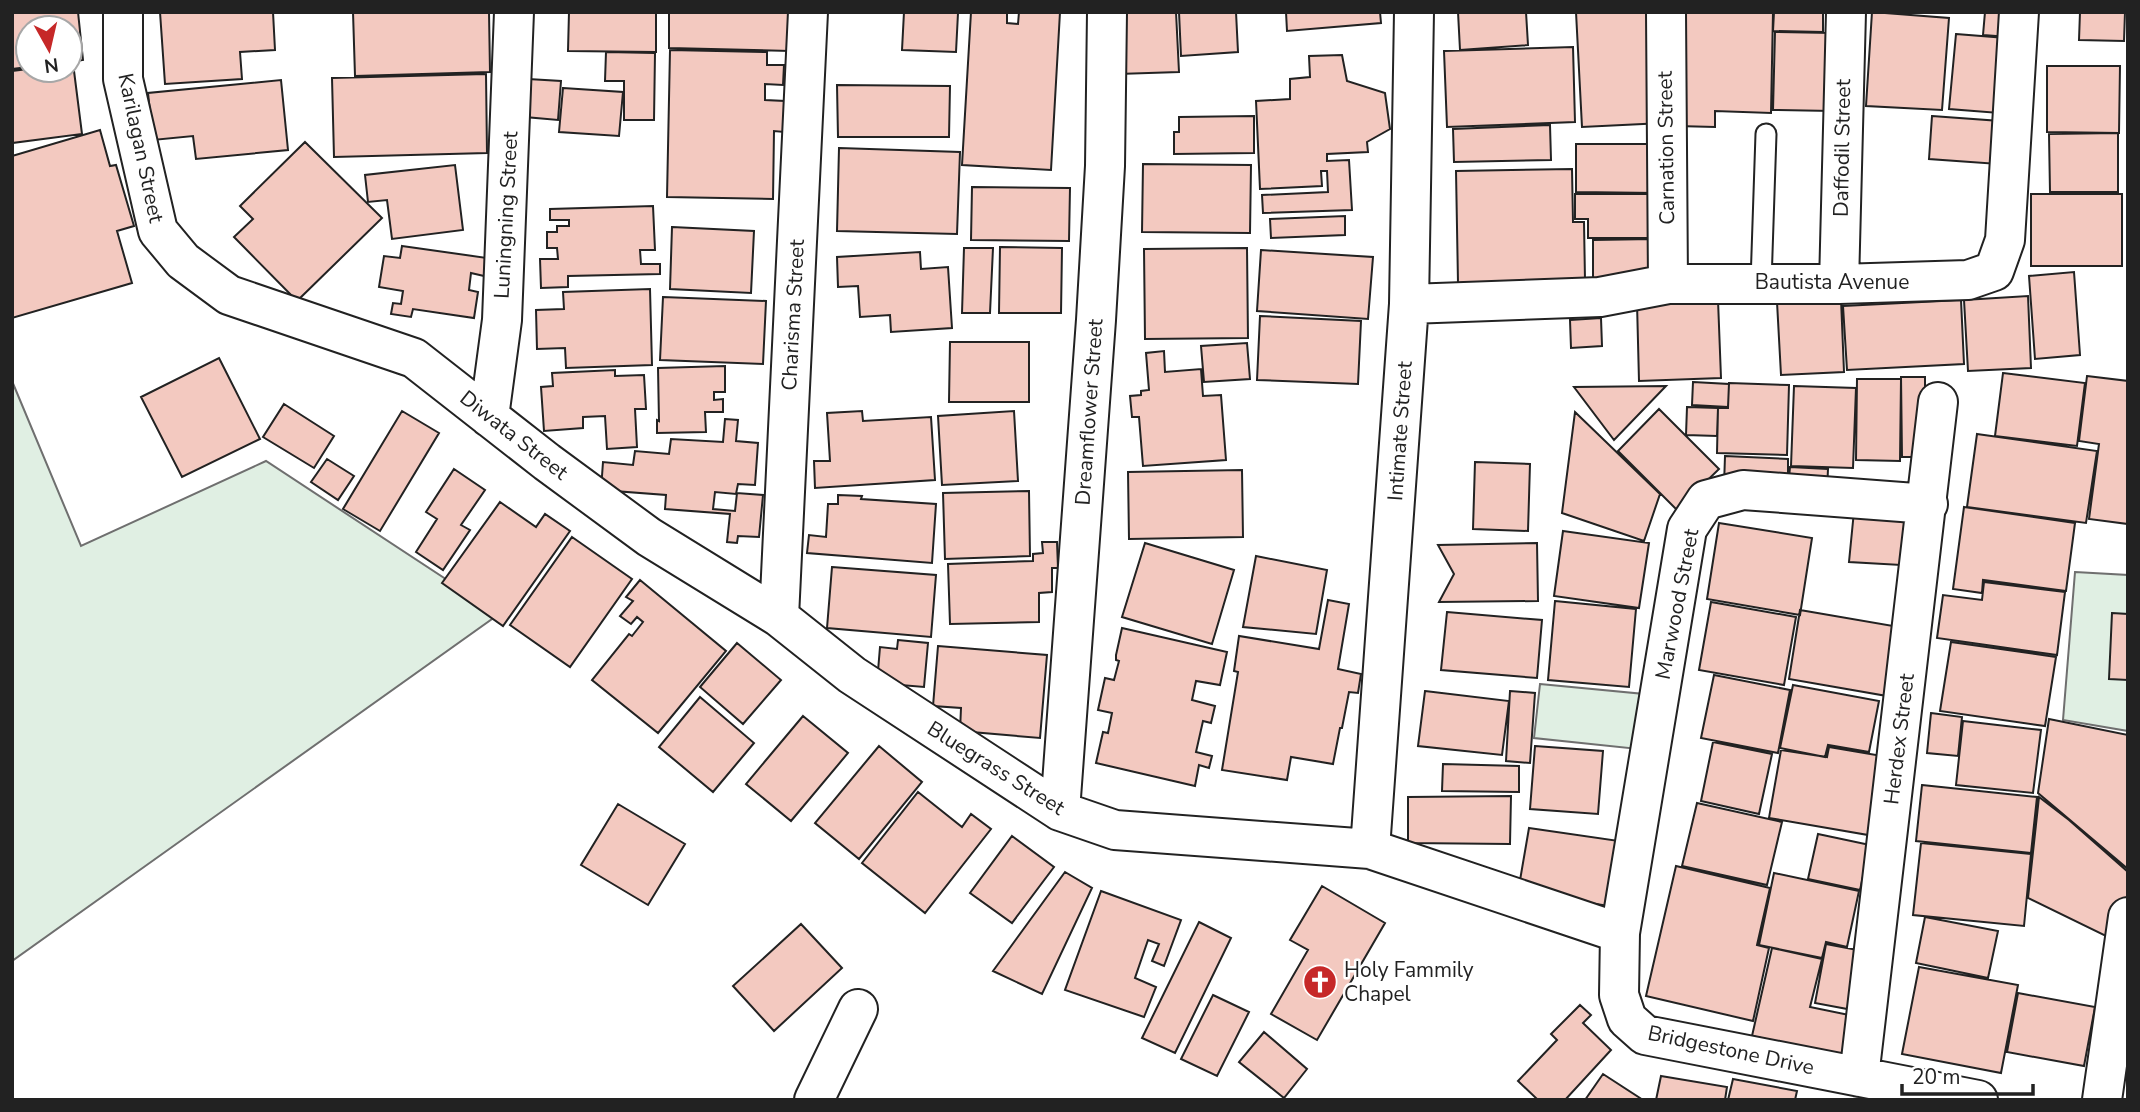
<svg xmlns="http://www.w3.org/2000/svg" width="2140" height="1112" font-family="'Nunito Sans',sans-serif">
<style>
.green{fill:#e0efe3;stroke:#6f6f6f;stroke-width:2}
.building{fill:#f3c9c0;stroke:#222;stroke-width:2}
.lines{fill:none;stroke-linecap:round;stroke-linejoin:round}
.lane-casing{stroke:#222;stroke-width:23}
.street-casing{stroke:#222;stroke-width:42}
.lane{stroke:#fff;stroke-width:19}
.street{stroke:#fff;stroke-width:38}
.labels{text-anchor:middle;stroke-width:5;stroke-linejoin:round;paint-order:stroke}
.street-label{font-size:21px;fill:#222;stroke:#fff}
.poi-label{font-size:21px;fill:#222;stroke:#fff;text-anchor:start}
</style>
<rect width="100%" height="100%" fill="#fff"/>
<path class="green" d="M12,381L81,546L266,461L499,614L12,961Z
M2075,572L2128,575V731L2063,720Z
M1540,684L1644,694L1638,749L1534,738Z"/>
<path class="building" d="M12,12H78L83,60L70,62V28H28V67L12,69Z
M160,12H273L275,50L240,52L242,79L165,84Z
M353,12H489L490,72L355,76Z
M569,12H656V52L568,51Z
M669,12H791L790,51L669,48Z
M904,12L958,13L956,52L902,50Z
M971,12H1007V23L1018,24L1019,12H1060L1051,170L962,165Z
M1114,12H1176L1179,72L1118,74Z
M1179,12H1236L1238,52L1181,56Z
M1286,12H1380L1381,23L1287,31Z
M1458,12H1526L1528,45L1460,50Z
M1576,12H1657L1663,123L1582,127Z
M1680,12H1773L1771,113L1715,111V127L1677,126Z
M1774,12H1823V32L1773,31Z
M1872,12L1949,18L1942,110L1866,106Z
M1985,12H2010L2009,37L1983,35Z
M2080,12H2125L2124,41L2079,40Z
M1775,32L1833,33L1832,111L1773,110Z
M1956,34L2006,38L1999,113L1949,109Z
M1573,47L1575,122L1447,127L1444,51Z
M670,50L767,52V65H784L783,85L765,84V100L785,101L784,132L774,131L773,199L667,197Z
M606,52L655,53L654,120H624V81H605Z
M1342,55L1347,81L1385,93L1390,129L1367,142L1368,152L1327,154V161L1349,160L1352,210L1263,213L1262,195L1328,192L1327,171H1321L1322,186L1260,189L1256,101L1290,99V79L1310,77L1309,56Z
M73,63L82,134L12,143V71L28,69L70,70V64Z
M2047,66H2120L2119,133L2047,132Z
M486,74L487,153L334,157L332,78Z
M528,79L561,81L558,120L525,117Z
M281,80L288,150L196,159L193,136L153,140L148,93Z
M837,85L950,86L949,137H838Z
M563,88L623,92L619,136L559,132Z
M1254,116V153L1174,154V132H1179V117Z
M1932,116L2000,121L1998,164L1929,159Z
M1550,125L1551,160L1454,162L1453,129Z
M100,130L110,166L116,165L134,226L117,231L132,283L12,318V156Z
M2118,133V192H2050L2049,134Z
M305,142L382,218L297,301L234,237L253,219L240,206Z
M1576,144H1656V193L1576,192Z
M839,148L960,152L957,234L837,231Z
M1143,164L1251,165L1250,233L1142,232Z
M455,165L463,230L392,239L387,200L368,202L365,175Z
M1572,169L1573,222H1584L1585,280L1458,283L1456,171Z
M972,187L1070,188L1069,241L971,240Z
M1575,194H1654V238H1588V219H1575Z
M2031,194H2122V266H2031Z
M653,206L655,250H640L641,264H660V274L568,276V287L541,288L540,259H558L557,248H547V232H557V226H569V220H550V209Z
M1345,216V235L1271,238L1270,219Z
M672,227L754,231L751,293L670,289Z
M1653,239V282L1593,284V240Z
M402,246L487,258L484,276L471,273L469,290L478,292L474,318L413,309L411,317L391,314L393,303L401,304L403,291L379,287L384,256L400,258Z
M1000,247L1062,248L1061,313H999Z
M964,248H993L990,313H962Z
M1247,248L1248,338L1145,339L1144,249Z
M1261,250L1373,257L1368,319L1257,311Z
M920,252L921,269L948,267L952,328L891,332L890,315L860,317L858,286L838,287L837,257Z
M2074,272L2080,355L2035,359L2029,276Z
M650,289L652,365L566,368L565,348L537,349L536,310L564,309L563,292Z
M2028,296L2031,368L1968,371L1964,300Z
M663,297L766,301L763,364L660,360Z
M1841,299L1844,372L1781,375L1777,302Z
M1718,300L1721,378L1639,381L1637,303Z
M1961,300L1964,364L1847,370L1843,306Z
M1260,316L1361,321L1358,384L1257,380Z
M1601,318L1602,346L1571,348L1570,320Z
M950,342H1029V402H949Z
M1247,343L1250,379L1204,382L1201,346Z
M1164,351L1165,372L1201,369L1203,396L1221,395L1226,460L1143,466L1139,417H1132L1130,396L1141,395V391L1149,390L1146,353Z
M219,358L260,439L182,477L141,397Z
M725,366V392H714V400L723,399V412H705L706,432L657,433V420L659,421L658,368Z
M615,370V376L644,375L646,409H635L637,447L607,449L605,416L583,417V428L544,431L541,387L553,386L552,373Z
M2003,373L2085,383L2077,446L1995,436Z
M2087,376L2128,381V524L2089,519L2099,444L2079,441Z
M1901,377H1925V457H1902Z
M1857,379H1901L1900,461L1856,460Z
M1693,382L1729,384L1728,407L1692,405Z
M1729,383L1789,385L1787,455L1717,453L1718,408H1728Z
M1666,386L1614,440L1574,387Z
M1794,386L1856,388L1853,468L1791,466Z
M284,404L334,436L314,468L263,437Z
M1687,407L1718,408L1717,436L1686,435Z
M1659,409L1719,469L1677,510L1618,451Z
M402,411L439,433L380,531L343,509Z
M862,411L863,421L931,417L935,480L815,488L814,461H830L827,413Z
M1014,411L1018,481L942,485L938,416Z
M1575,412L1660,494L1644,541L1562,513Z
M725,419L738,420L736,441L758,443L755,485L738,484L736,494L715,492L713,509L735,511L737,493L763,495L759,537L738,536L737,543L727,542L730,514L665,509L666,495L601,490L603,462L633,465L635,451L669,454L671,439L723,442Z
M1977,434L2097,451L2086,523L1967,507Z
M1725,456L1788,459V488L1724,486Z
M327,459L354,476L338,500L311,482Z
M1475,462L1530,464L1528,531L1473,529Z
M1790,467L1828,469L1827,491L1788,489Z
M454,469L485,490L461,525L470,530L443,570L416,552L437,519L426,512Z
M1242,470L1243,537L1129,539L1128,472Z
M1029,491L1030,556L945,559L943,493Z
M838,495L862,496L861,499L936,504L932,563L807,553L809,535L826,537L828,504H838Z
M500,502L536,527L545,514L570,531L503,626L442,583Z
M1964,507L2075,523L2066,591L1983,580L1982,593L1953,589Z
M1854,511L1905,515L1901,565L1849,562Z
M1719,523L1812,538L1800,615L1707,599Z
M1563,531L1649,543L1639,608L1554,596Z
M572,537L632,579L570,667L510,625Z
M1042,542H1057L1058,568H1052V592L1039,593V622L950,624L948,564L1033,561V554L1043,553Z
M1145,543L1234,570L1212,644L1122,617Z
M1537,543L1538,601L1439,602L1454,574L1438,545Z
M1256,556L1327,570L1316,634L1243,627Z
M832,567L936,575L931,637L827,628Z
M640,580L726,651L658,733L592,680L629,634L632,636L643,622L637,617L631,624L620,616L633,601L626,597Z
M1984,582L2065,592L2057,655L1937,638L1943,595L1982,600Z
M1328,600L1349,604L1338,669L1361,674L1358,693L1349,692L1342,728H1340L1333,764L1291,757L1287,780L1222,770L1238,672L1234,671L1239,636L1319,649Z
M1555,601L1636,609L1629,687L1548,680Z
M1711,602L1796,617L1784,685L1699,670Z
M1800,610L1899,627L1887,696L1789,679Z
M1447,612L1542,620L1537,678L1441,670Z
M2112,613L2128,614V680L2109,679Z
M1122,628L1227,652L1220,685L1196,681L1192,700L1215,706L1211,723L1203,721L1196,752L1212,756L1209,768L1199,765L1195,786L1096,763L1103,732L1108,733L1112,713L1098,710L1105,678L1114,680L1119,661L1116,660V655Z
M898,640L928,643L924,687L877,683L880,647L897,649Z
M1951,642L2056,657L2045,726L1940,711Z
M737,643L781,680L743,724L700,687Z
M938,646L1047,655L1040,738L960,731L961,708L933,706Z
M1714,675L1790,690L1778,753L1701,738Z
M1793,685L1879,701L1869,752L1828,745L1825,757L1780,748Z
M1425,691L1509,701L1502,755L1418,746Z
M1510,691L1535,693L1530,763L1506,761Z
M700,697L754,743L713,792L659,747Z
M1931,713L1962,717L1958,756L1927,753Z
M803,716L848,753L791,821L746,784Z
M2049,719L2128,735V869L2038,793Z
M1963,721L2041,730L2033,793L1956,785Z
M1713,742L1772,754L1759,814L1701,801Z
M879,746L922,782L859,859L815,823Z
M1535,746L1603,751L1598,814L1530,809Z
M1829,747L1888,757L1874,836L1769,818L1781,750L1827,757Z
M1443,764L1519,766V792L1442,791Z
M1922,785L2037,797L2031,853L1916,841Z
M918,792L962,827L971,814L991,829L925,913L862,863Z
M1511,796L1510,844L1408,843V797Z
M2039,797L2069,820L2128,872V903L2110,938L2028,898Z
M1697,803L1782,822L1767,885L1682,866Z
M618,804L685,844L648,905L581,865Z
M1529,828L1619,841L1609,906L1518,892Z
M1818,834L1870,845L1860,890L1808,879Z
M1012,836L1054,867L1012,923L970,893Z
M1921,843L2031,854L2024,926L1913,915Z
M1676,866L1770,888L1757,945L1769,948L1753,1021L1646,996Z
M1065,872L1092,888L1042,994L993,971Z
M1774,873L1859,891L1847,947L1826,942L1822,958L1759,945Z
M1322,886L1385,923L1317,1040L1271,1014L1308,950L1290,940Z
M1101,891L1181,920L1164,966L1152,961L1159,944L1148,940L1135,978L1156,987L1144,1017L1065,990Z
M1925,917L1998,931L1988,978L1916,963Z
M1199,922L1231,938L1175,1053L1142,1038Z
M801,924L842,968L774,1031L733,986Z
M1826,944L1868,952L1858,1011L1815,1003Z
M1772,948L1822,959L1810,1007L1854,1016L1845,1056L1752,1036Z
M1919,967L2018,985L2001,1073L1902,1054Z
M2018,993L2095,1007L2084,1066L2007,1052Z
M1213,995L1249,1012L1217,1076L1181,1059Z
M1580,1005L1591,1015L1583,1023L1611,1050L1565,1100H1538L1518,1081L1557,1040L1551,1034Z
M1264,1032L1307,1069L1284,1098L1239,1062Z
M1603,1074L1643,1100H1585Z
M1661,1076L1727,1087L1725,1100H1656Z
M1733,1079L1797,1091L1795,1100H1728Z"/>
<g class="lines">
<g class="lane-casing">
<path id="lane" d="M1761,283L1766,134"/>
</g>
<g class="street-casing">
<path id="street" d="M123,12V79L158,231L183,261L229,295L414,358L547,462L649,537L779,617L852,675L1060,811L1115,830L1370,849L1620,933L1619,995L1627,1019L1645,1035L1978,1100
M1666,12L1668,284
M1839,284L1846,12
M1409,304L1600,297L1668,284H1839L1968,280L1994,271L2005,240L2019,12
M489,417L502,320L514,12
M779,617L808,12
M1060,811L1096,320L1105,166L1107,12
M1370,849L1409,304L1414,12
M1620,933L1687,529L1706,500L1743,490L1928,504
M1859,1077L1938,402
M814,1100L858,1009
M2102,1100L2128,917"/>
</g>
<use href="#lane" class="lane"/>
<use href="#street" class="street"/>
</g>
<defs>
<g id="church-disc" transform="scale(1.75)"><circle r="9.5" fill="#c62828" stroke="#fff"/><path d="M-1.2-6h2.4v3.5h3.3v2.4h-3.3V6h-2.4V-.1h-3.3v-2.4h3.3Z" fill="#fff"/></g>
</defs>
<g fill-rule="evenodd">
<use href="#church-disc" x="1320" y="982"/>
</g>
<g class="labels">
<g class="street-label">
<text transform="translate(141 148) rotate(78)" y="7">Karilagan Street</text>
<text transform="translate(1666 148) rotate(-91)" y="7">Carnation Street</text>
<text transform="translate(1842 148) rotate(-89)" y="7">Daffodil Street</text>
<text transform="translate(506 215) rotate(-87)" y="7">Luningning Street</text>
<text x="1832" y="289">Bautista Avenue</text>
<text transform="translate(793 315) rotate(-87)" y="7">Charisma Street</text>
<text transform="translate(1089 412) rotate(-86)" y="7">Dreamflower Street</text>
<text transform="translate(1400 431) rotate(-86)" y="7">Intimate Street</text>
<text transform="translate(514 435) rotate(38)" y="7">Diwata Street</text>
<text transform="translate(1677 604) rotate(-79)" y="7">Marwood Street</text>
<text transform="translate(1899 739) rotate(-83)" y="7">Herdex Street</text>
<text transform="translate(996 768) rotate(32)" y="7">Bluegrass Street</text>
<text transform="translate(1731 1050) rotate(12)" y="7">Bridgestone Drive</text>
</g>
<g class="poi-label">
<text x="1344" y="977">Holy Fammily<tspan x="1344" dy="24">Chapel</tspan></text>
</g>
</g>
<rect width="2140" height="1112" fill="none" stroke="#222222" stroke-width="28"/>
<g transform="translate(49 49) rotate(172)"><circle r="33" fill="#ffffff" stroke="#a7a7a7" stroke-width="2"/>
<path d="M0-5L12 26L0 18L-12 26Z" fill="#c62828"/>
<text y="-10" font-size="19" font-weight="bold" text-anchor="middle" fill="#222222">N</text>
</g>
<path d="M1902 1084v10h131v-10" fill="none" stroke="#222222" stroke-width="3.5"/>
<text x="1912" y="1084" font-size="21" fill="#222222" stroke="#ffffff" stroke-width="5" paint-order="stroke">20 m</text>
</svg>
